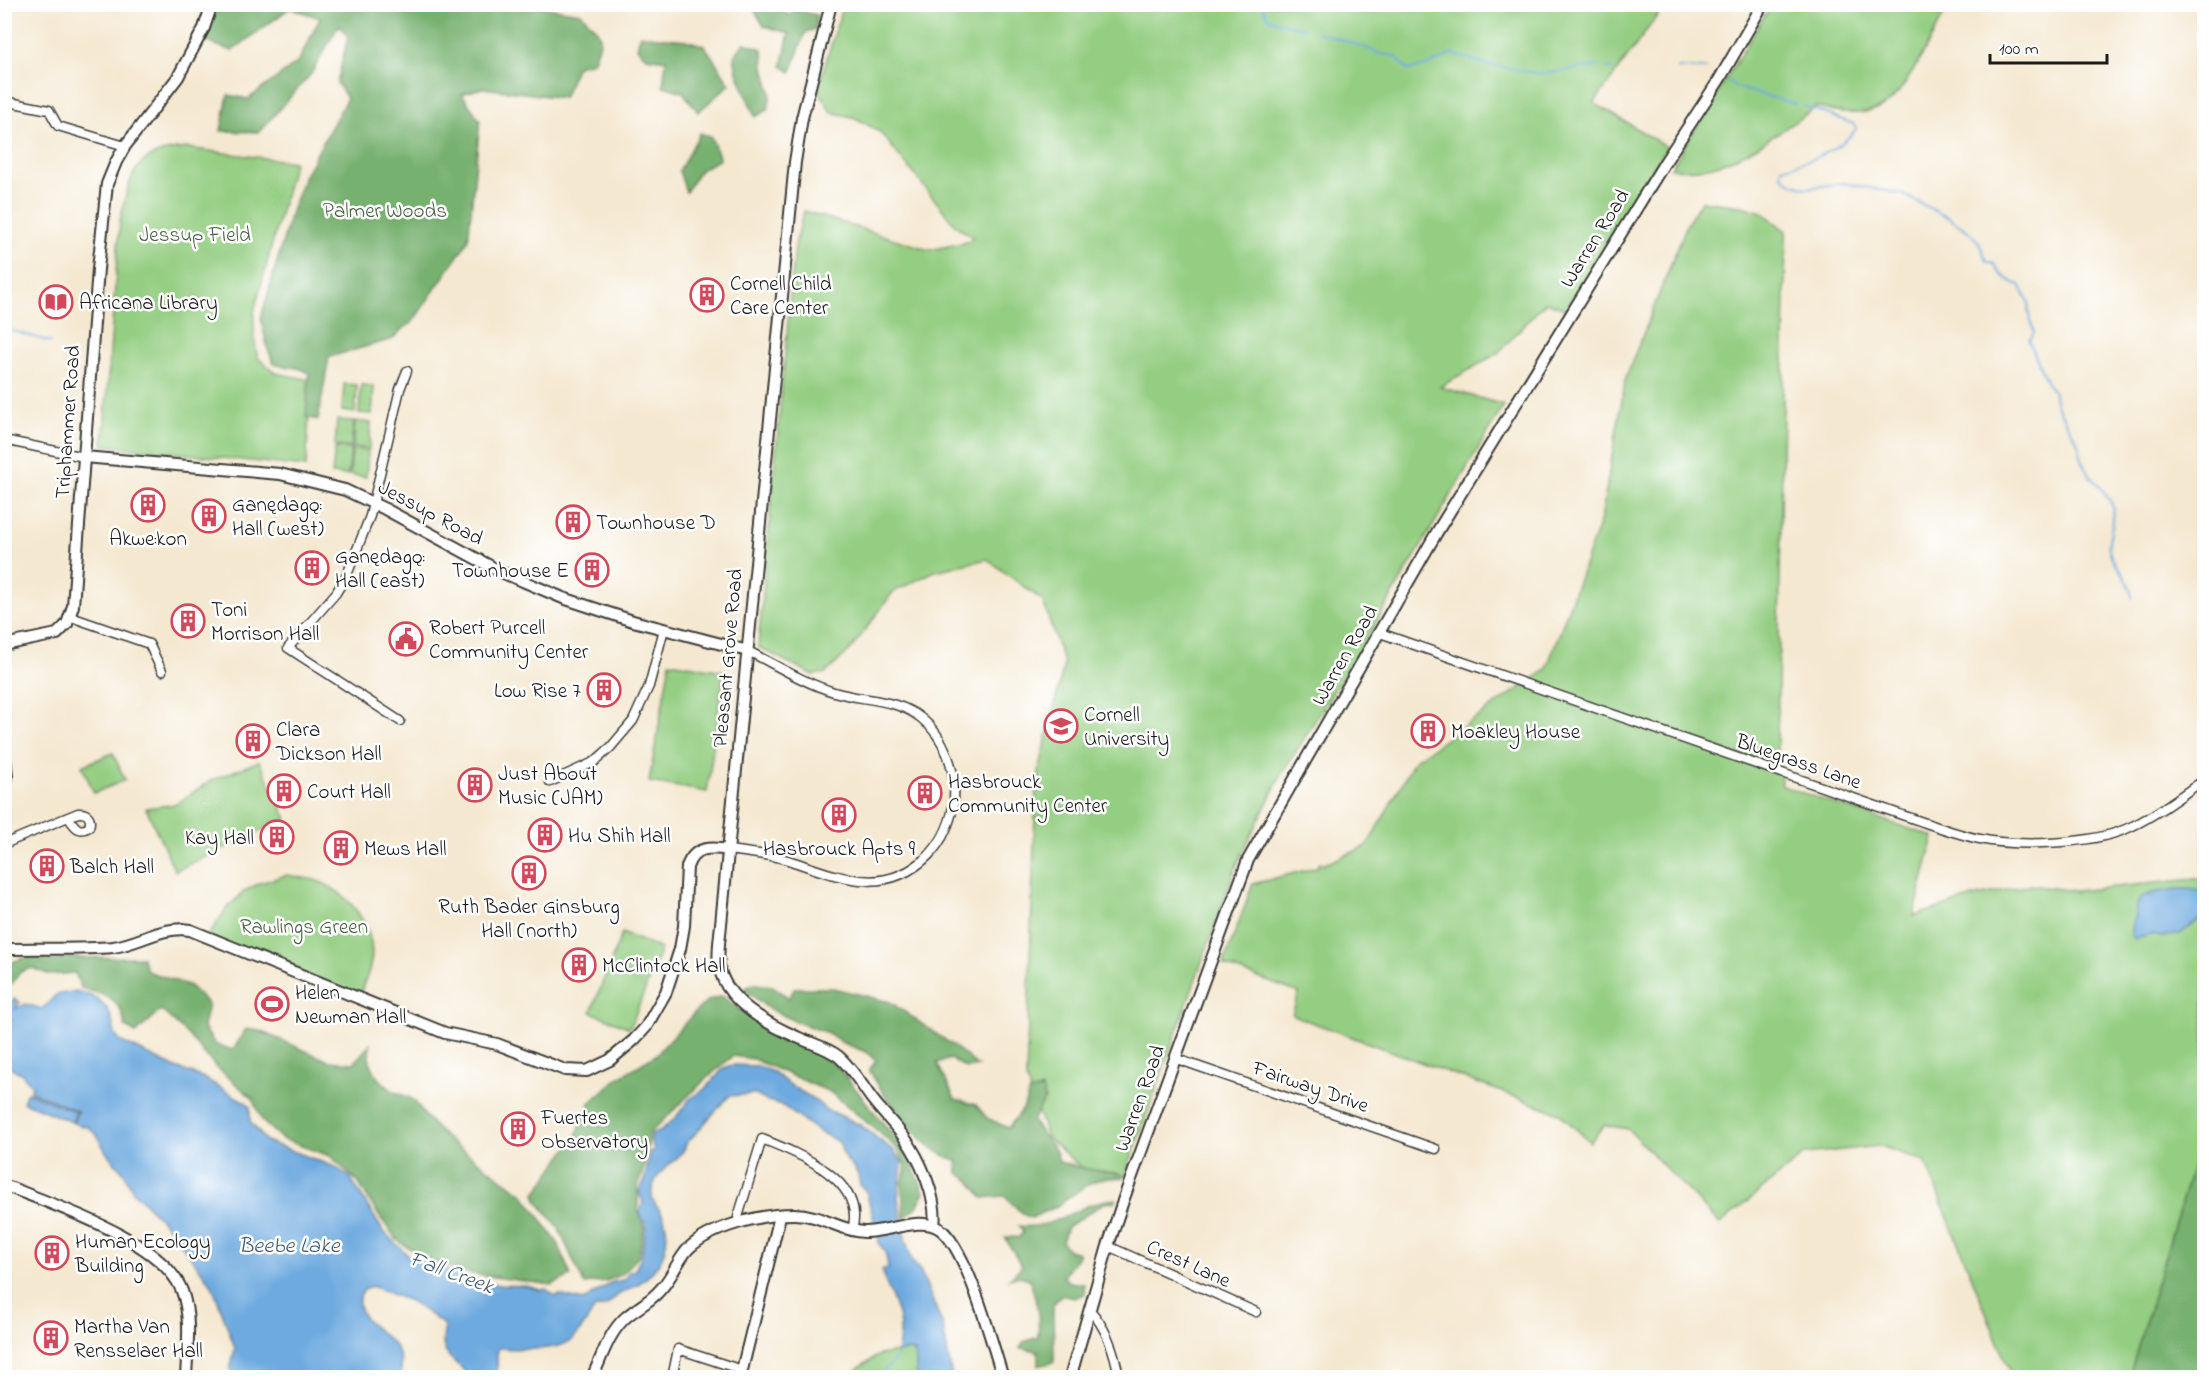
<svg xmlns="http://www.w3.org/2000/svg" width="2209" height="1382" font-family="'Indie Flower',sans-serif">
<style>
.green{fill:#94ce82;stroke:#58754f;stroke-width:1.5}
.forest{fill:#77b170;stroke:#4a6646;stroke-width:1.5}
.water{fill:#6eaadf;stroke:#45637e;stroke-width:1.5}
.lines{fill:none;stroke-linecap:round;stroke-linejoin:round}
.stream{stroke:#6eaadf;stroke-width:2}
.minor-casing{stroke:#3c3b37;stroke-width:11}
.tertiary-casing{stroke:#3c3b37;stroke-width:14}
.minor{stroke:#fff;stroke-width:8}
.tertiary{stroke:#fff;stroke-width:10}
.labels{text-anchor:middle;stroke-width:5;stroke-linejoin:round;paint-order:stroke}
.park-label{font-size:21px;fill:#4c6345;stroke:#fff}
.street-label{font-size:21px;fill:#1c1c1c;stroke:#fff}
.poi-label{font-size:21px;fill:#1c1c1c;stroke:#fff;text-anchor:start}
.water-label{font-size:22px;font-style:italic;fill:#415c74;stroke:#fff}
</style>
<rect width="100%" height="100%" fill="#fff"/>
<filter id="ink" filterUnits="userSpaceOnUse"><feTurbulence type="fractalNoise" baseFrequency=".0167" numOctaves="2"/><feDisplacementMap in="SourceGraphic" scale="12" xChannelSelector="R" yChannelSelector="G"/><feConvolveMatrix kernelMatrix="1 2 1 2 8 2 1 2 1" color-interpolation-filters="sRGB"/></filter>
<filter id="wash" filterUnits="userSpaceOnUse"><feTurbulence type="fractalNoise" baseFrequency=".008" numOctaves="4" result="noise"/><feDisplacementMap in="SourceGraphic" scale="24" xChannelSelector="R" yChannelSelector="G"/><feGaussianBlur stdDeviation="1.35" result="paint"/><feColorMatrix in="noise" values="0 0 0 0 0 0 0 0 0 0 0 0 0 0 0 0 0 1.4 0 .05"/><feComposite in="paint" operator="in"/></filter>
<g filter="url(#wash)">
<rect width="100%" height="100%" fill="#f4e8d0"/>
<path class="green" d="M843,5H1665L1594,103L1667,147L1565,309L1546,302L1498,353L1440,387L1504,405L1370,633L1280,777L1237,864L1124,1178L1086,1172L1047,1137L1026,1080L1036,784L1064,664L1043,601L987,559L935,571L893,592L852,648L826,673L813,675L758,647L795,245L804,211L930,250L967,242L973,237L956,226L880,132L856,118L831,112L818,88Z
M1771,5H1949C1935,30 1907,91 1885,105C1866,117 1837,114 1817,107C1774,134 1726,178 1671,168Z
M187,148L294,162L254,312V339L258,358L276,373L311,380L306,467L103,445L120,220C131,173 133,152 187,148Z
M1701,201L1742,206L1762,212L1786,231L1777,750L1782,786L1934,837L1914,916L1973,897L2030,885L2075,891L2204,878V1126L2129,1377H2012L1925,1161L1880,1146L1805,1154L1720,1224L1628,1129L1605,1125L1590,1142L1559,1113L1292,1015L1299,993L1223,965L1253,884L1317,867L1319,863L1325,864L1367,846L1415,760L1546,670L1601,519L1626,377L1687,224Z
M344,384L357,385L355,413L342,411Z
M361,385L374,386L372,414L359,413Z
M337,420L354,421L351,447L335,446Z
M355,421L371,423L369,449L353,447Z
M335,448L351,449L348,475L332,474Z
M352,449L368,451L366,477L350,475Z
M670,662L724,671L707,792L649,782Z
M113,753L125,780L94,793L82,766Z
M259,761L287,819L175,871L146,808L176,804L210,781Z
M287,875C296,877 306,878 315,880C347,891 377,926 371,962C369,974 363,986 359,998L208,936L227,908L246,890L260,883Z
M622,933L661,949L630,1028L591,1012Z
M910,1350L915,1352L917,1355V1377L843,1378L879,1355Z"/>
<path class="forest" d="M537,4L541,7L581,13C601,35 606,33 593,62L577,66L563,98L482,88L462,94L480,121L468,241L412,323L401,330L393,339L329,357L318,420L306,417L309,373L301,369L274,364L267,347L261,318L291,212L304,177L347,98L337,83L348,36L339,25L311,74L259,132L221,131L228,95L248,99L298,62L320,18L290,8L232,51L205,41L218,5Z
M762,4L771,5L789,15L795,10L817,15L815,29L805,33L791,72L782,66L789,33L764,26L755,11Z
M640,35L686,40L705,46L730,84L698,112L683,92L663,86L666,60L646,57L637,48Z
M744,43L763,49L764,68L771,93L768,110L755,117L737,72L734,57Z
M700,133L711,137L720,159L700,170L686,192L679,171Z
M42,957L55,961L65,958L142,957L147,971L190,986L208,1004L203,1027L215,1044L233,1050L246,1029L260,1031L329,1061L354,1063L370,1044L369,1059L377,1077L393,1091L413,1099L426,1117L445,1137L523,1194L558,1243L571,1276L551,1285L473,1274L429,1261L397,1240L377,1213L358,1182L330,1156L282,1139L263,1122L252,1098L215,1066L188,1035L161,1010L136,1033L125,1027C123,999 105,995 81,988L75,973L50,975L32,968L20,972L12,984L7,980V964L23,958Z
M754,984L773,986L789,998L795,988H833L890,1002L954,1046L978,1066L966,1068L951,1059L937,1063L955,1099L976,1105L987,1118L1008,1128L1023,1109L1029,1093L1042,1088L1045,1099L1032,1121L1056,1151L1059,1162L1088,1169L1122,1174V1178C1089,1176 1082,1190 1057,1206C1049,1211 1040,1214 1031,1218L1023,1214L1004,1196L983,1198L970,1181L958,1173L957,1160C923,1154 886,1099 869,1070L876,1061L866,1052L843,1043L828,1033L797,1022L768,1008L744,989Z
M722,996L772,1034L820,1055L837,1066L900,1144L910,1160L924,1192L917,1207L904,1218L902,1182L906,1167L898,1150L887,1139L830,1092L753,1059L733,1056L707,1078L650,1133L646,1159L638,1187V1210L644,1227L639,1255L624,1273L606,1281L584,1284L558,1227L538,1202L535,1194L576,1136L590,1103L616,1079L656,1055L697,1010L709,1000Z
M2204,1127V1377H2129Z
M1116,1199L1114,1202L1104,1203L1067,1227L1062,1242L1068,1250L1079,1253C1077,1262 1068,1267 1064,1277L1070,1282L1084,1284L1085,1294L1074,1298L1061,1295L1053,1305L1054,1362L1038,1366V1351L1020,1348L1023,1342L1038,1337C1040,1313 1037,1301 1029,1279L1020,1276L1009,1279L1022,1266L1005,1238L1019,1237L1023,1232L1019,1226C1057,1231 1081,1200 1116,1199Z"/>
<path class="water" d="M2175,889H2190L2204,892V906L2201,918L2179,935L2161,936L2154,934L2135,939L2131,936C2139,897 2130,896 2175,889Z
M76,991C97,996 108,1002 113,1024C114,1031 115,1036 120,1041L176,1068L202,1077L247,1103L250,1107V1121L266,1141L335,1167L350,1177L383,1231L411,1258L474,1280L500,1285L526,1286L541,1290L546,1289L555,1296L560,1295L583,1301L612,1282L624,1280L629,1272L635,1270L641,1257L646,1228V1223L642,1221L640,1211L643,1203L639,1192L644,1182L650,1152L654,1150L651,1141L652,1134L661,1130L676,1117L690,1099L706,1088L724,1068L732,1065L757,1066L773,1072L787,1083L815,1100L826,1110L833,1112L860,1125L894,1151L902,1162L898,1198L905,1238L912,1261L921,1272L943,1326L952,1377H917L915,1352L910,1350L897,1353C907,1315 891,1304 882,1270L888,1268C887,1258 886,1250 878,1243L879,1239L866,1191L860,1185L858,1175L854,1168L845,1159L839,1142L818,1131L780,1104L767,1101L754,1094L729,1096L686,1144C683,1160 657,1166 652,1190C650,1203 660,1207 664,1218C675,1254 651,1281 621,1293C615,1296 612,1302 607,1305C603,1308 599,1307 594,1309C590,1317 579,1333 573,1339C560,1352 517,1349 499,1348C494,1355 501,1364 494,1377H464L466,1373C460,1364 447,1359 444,1348C441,1340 446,1332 443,1324L412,1302L371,1286C365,1288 361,1292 359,1299C356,1320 384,1332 395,1346C401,1355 402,1367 401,1377H240L230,1370L235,1348L212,1285L168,1227L132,1190L124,1173L106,1152L97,1135L88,1127L73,1123L78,1111L30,1091L32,1086L22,1074L5,1064V1016L10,1021L12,1019L5,1014V998L11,1003L14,999L20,1002L15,1009L26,1004L42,1009L56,995Z
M27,1092L76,1112L72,1122L23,1102Z"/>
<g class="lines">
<path class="stream" d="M1261,4L1268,18L1284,24L1304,28
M1318,32L1364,47L1380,54L1391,55L1397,58L1408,70C1418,69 1446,60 1451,53L1481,63L1540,74L1598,66
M1607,68L1612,69
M1678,68L1706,69
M1728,81L1738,88L1795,104
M1804,106L1854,124L1857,128C1841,151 1807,162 1782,168L1781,175L1791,183L1806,188L1844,183L1902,194L1949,218L1968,231L1978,241L1987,261L1994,264C2001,277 2008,281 2020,285L2029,302L2028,314L2030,316L2034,333L2029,341L2047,383L2054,392C2053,407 2071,427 2077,441C2081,451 2081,462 2087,472C2094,482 2111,496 2113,509C2116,523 2105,541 2110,554C2116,569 2132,580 2132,598
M4,326L13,331L51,342
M876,1378L893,1362L900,1351"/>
</g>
</g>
<g filter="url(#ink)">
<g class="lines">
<g class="minor-casing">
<path id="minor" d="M4,101L49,110L58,126L125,146
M4,440L84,457
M71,617L149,644L162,671
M1380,633L1905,816C1930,824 1955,834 1980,839C2018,847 2091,844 2126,829C2154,817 2179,797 2204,780
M400,721L288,648L336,593L347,575L370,516L400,389L407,371
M550,782L594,762L610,748L633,721L649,686L664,629
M78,813C88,812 92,818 89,827C78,834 74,825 68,817Z
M4,844L68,817
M729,850C749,853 768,854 788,860C837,876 884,899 928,856C943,841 952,820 954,799C956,769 945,737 921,718C896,698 863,701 834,692C804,683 776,665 748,651
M1174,1058L1436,1149
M739,1223L738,1217L762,1139C797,1153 867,1180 852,1230
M1108,1246L1256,1312
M1089,1309C1107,1328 1115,1352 1119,1378
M672,1378L678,1349L742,1370"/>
</g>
<g class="tertiary-casing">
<path id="tertiary" d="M831,4L802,118L795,162L721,924C720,937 717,952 719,965C724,1000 767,1024 797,1037C810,1043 826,1047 838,1056C852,1068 861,1084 872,1099C882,1112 894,1124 904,1137C920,1158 938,1199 934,1226
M84,457L280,474L345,490L385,509L499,571L563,598L633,621L748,651
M4,645L57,634L67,624L73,606L98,269L107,184L116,162L125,146L178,77L204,28L212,4
M4,748L7,776L4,801
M4,949C40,948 77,950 113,947C139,944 163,925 190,930L445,1033L497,1044L565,1070L587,1071L610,1060L634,1040L646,1027L666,992L680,949L684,926L687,867C694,846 711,847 729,850
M4,1185C53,1205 163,1240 182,1291C192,1318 187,1349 186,1378
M592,1378C602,1357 608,1334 625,1318C636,1308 650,1302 660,1290C672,1278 677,1261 688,1249C711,1226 763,1214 794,1214C821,1214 840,1231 864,1232C885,1233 922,1215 940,1229C967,1248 992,1343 1003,1378
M740,1378L780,1216
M1070,1378L1108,1246L1124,1198L1248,860L1437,532L1665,162L1719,80L1763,4"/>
</g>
<use href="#minor" class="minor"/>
<use href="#tertiary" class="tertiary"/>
</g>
</g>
<defs>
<g id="building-ring" transform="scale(1.725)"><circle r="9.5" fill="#fff" stroke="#d1495b" stroke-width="1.5"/><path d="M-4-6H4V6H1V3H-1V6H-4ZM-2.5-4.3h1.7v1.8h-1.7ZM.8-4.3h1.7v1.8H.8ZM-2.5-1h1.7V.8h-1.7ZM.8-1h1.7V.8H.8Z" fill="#d1495b"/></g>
<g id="library-ring" transform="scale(1.725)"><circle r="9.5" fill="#fff" stroke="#d1495b" stroke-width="1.5"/><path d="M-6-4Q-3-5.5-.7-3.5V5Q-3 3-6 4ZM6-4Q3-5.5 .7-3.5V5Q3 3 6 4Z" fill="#d1495b"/></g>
<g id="civic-ring" transform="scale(1.725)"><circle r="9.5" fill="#fff" stroke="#d1495b" stroke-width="1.5"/><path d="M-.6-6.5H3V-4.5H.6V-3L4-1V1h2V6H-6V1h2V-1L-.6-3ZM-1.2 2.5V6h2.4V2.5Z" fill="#d1495b"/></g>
<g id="university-ring" transform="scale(1.725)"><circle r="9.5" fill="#fff" stroke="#d1495b" stroke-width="1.5"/><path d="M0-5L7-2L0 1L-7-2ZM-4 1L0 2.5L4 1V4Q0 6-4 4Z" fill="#d1495b"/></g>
<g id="stadium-ring" transform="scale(1.725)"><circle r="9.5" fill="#fff" stroke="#d1495b" stroke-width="1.5"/><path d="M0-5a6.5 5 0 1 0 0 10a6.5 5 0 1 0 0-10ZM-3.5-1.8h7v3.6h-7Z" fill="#d1495b"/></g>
</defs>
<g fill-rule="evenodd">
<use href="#building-ring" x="707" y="295"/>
<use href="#library-ring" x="56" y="302"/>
<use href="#building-ring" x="148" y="505"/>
<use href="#building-ring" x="209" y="516"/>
<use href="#building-ring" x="573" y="522"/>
<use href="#building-ring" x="312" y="568"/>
<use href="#building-ring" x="592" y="570"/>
<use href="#building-ring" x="188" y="621"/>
<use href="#civic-ring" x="406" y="639"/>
<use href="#building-ring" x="604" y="690"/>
<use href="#university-ring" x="1061" y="726"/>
<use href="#building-ring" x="1428" y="731"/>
<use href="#building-ring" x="253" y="741"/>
<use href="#building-ring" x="475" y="785"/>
<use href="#building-ring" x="284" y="791"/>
<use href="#building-ring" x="925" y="793"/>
<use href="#building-ring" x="839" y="815"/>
<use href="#building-ring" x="545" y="835"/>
<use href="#building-ring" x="277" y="837"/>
<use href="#building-ring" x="341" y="848"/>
<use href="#building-ring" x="47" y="866"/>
<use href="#building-ring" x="529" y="873"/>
<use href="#building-ring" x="579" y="965"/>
<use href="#stadium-ring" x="272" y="1004"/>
<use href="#building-ring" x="518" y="1129"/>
<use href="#building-ring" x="52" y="1253"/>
<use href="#building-ring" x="51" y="1338"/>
</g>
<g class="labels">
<g class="park-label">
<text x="385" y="217">Palmer Woods</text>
<text x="195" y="241">Jessup Field</text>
<text x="304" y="933">Rawlings Green</text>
</g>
<g class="street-label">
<text transform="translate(1594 238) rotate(-58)" y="7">Warren Road</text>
<text transform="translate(67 422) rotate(-86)" y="7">Triphammer Road</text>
<text transform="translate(431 512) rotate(28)" y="7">Jessup Road</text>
<text transform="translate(1344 655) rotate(-60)" y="7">Warren Road</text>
<text transform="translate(727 658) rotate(-85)" y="7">Pleasant Grove Road</text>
<text transform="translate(1799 761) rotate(19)" y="7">Bluegrass Lane</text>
<text transform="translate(1311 1086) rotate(19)" y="7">Fairway Drive</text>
<text transform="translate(1139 1098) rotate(-70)" y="7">Warren Road</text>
<text transform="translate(1189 1263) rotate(24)" y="7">Crest Lane</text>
</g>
<g class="poi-label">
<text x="730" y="290">Cornell Child<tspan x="730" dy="24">Care Center</tspan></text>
<text x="79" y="309">Africana Library</text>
<text x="232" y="511">Ganędagǫ:<tspan x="232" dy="24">Hall (west)</tspan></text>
<text x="596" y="529">Townhouse D</text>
<text x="148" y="545" text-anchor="middle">Akwe:kon</text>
<text x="335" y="563">Ganędagǫ:<tspan x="335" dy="24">Hall (east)</tspan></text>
<text x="569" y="577" text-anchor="end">Townhouse E</text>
<text x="211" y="616">Toni<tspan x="211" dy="24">Morrison Hall</tspan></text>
<text x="429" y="634">Robert Purcell<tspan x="429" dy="24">Community Center</tspan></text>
<text x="581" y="697" text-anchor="end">Low Rise 7</text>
<text x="1084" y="721">Cornell<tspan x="1084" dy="24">University</tspan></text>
<text x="276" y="736">Clara<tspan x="276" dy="24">Dickson Hall</tspan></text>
<text x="1451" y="738">Moakley House</text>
<text x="498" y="780">Just About<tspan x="498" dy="24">Music (JAM)</tspan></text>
<text x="948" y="788">Hasbrouck<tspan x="948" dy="24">Community Center</tspan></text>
<text x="307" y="798">Court Hall</text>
<text x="568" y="842">Hu Shih Hall</text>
<text x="254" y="844" text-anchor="end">Kay Hall</text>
<text x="364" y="855">Mews Hall</text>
<text x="839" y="855" text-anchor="middle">Hasbrouck Apts 9</text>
<text x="70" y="873">Balch Hall</text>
<text x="529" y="913" text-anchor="middle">Ruth Bader Ginsburg<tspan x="529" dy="24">Hall (north)</tspan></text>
<text x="602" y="972">McClintock Hall</text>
<text x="295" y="999">Helen<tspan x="295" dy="24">Newman Hall</tspan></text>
<text x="541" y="1124">Fuertes<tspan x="541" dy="24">Observatory</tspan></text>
<text x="75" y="1248">Human Ecology<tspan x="75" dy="24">Building</tspan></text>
<text x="74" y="1333">Martha Van<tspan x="74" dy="24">Rensselaer Hall</tspan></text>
</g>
<g class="water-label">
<text x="289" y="1252">Beebe Lake</text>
<text transform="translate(452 1271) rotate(20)" y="8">Fall Creek</text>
</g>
</g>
<rect width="2209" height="1382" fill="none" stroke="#fff" stroke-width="24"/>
<path d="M1990 54v9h117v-9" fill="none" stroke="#1c1c1c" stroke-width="3"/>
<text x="1999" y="54" font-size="18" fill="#1c1c1c" stroke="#ffffff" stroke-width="4.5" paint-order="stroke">100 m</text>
</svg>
